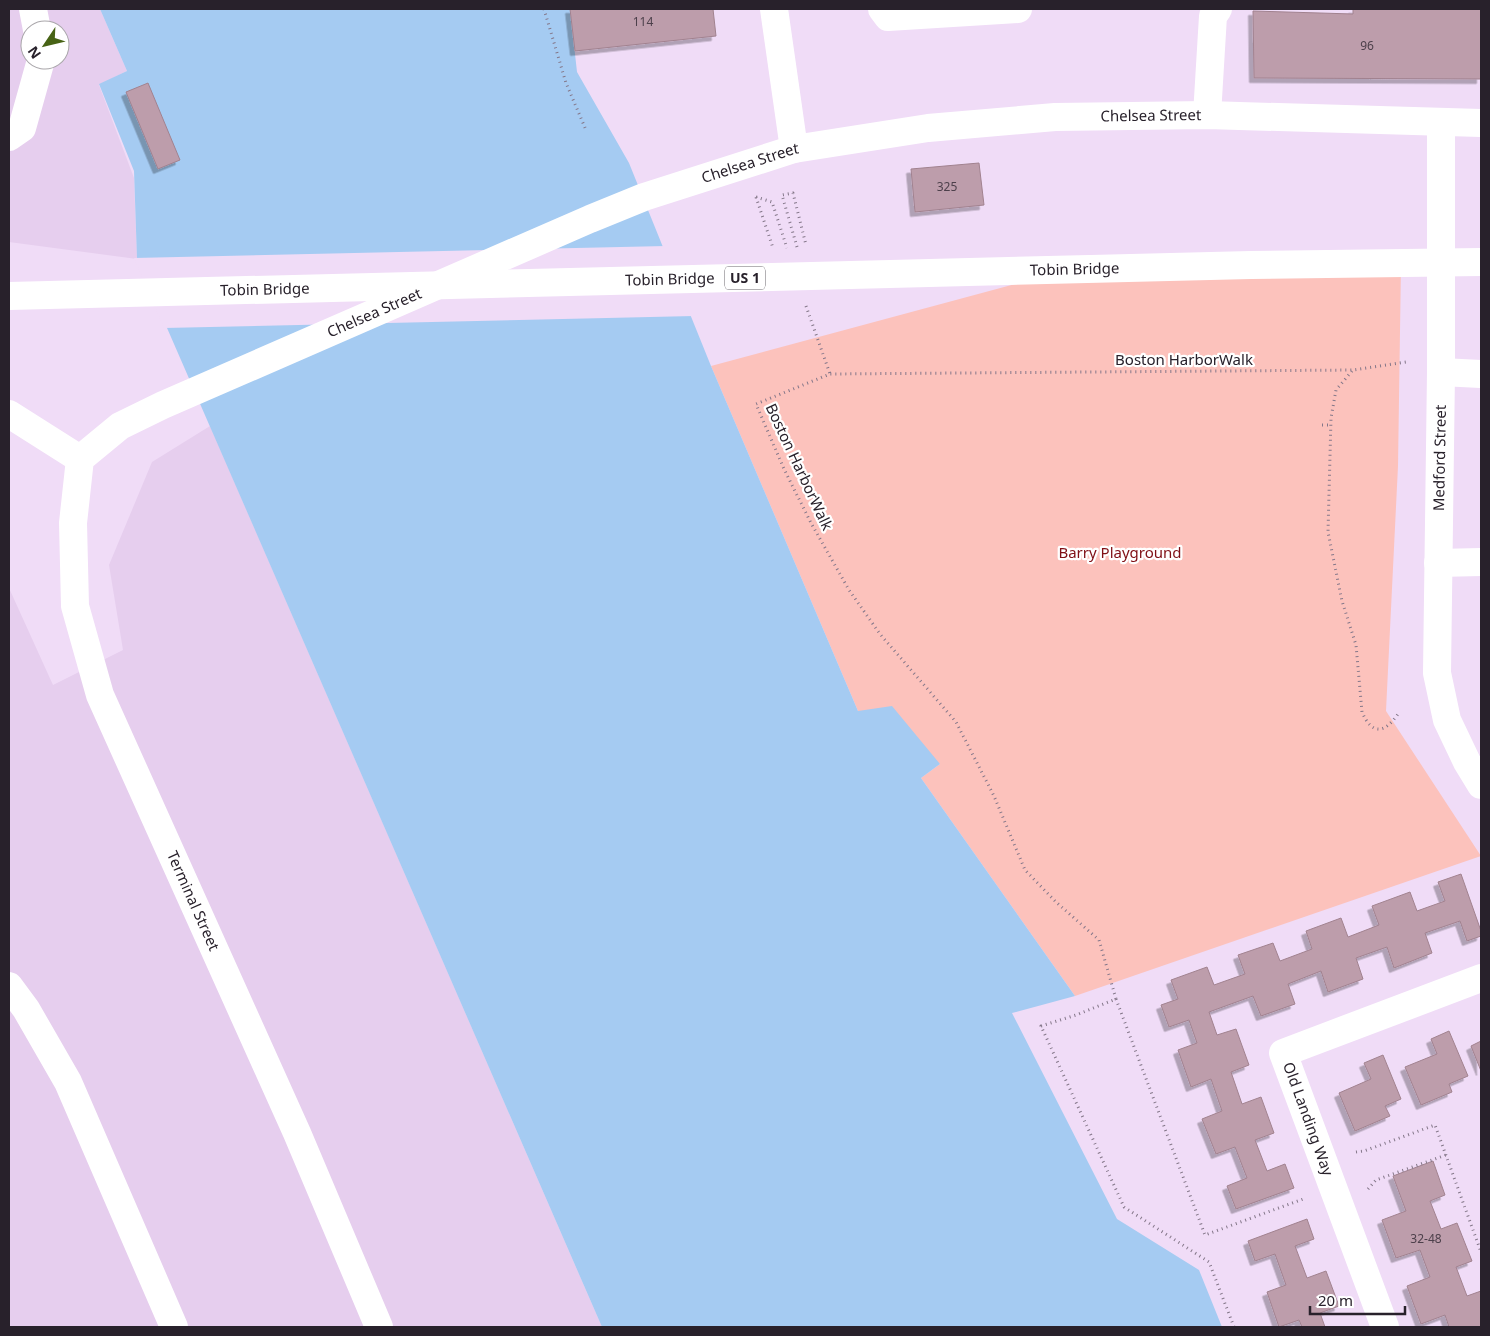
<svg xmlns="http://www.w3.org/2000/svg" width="1490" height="1336" font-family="'Noto Sans',sans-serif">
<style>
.built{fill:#e6ceee;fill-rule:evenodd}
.green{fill:#fcc2bc}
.water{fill:#a5cbf2}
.pier{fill:#f0dcf7}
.building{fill:#bd9dab;stroke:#a1828f;filter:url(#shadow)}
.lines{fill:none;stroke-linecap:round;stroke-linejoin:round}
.path{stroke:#847789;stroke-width:3;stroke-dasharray:1 4;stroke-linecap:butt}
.minor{stroke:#fff;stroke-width:28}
.major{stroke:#fff;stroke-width:28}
.highway{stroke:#fff;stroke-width:28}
.labels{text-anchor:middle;stroke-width:4.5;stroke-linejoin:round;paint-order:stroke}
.number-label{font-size:12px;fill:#4d404b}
.shield{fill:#fff;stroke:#68646b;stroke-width:1}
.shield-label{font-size:14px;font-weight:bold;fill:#28212b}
.street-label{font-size:15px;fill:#28212b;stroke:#fff}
.park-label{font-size:15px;fill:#801016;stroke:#fff}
</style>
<defs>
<filter id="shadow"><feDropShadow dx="-4.5" dy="4.5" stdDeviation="0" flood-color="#0004"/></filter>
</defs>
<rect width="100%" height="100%" fill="#f0dcf7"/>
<path class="built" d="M9,9H100L127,71L99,85L134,178L137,259L9,242ZM30,30H60V60H30Z
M210,426L602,1327H9V588L53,685L123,650L109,565L152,462Z"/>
<path class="green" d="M1401,264L1398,466L1386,711L1481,856L1075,996L921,778L940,764L858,711L711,366L1023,282Z"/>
<path class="water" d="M100,9H570L577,72L629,163L711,366L858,711L892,706L940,764L921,778L1075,996L1012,1013L1117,1219L1199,1270L1222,1327H602L137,259L134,171L99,84L127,71Z"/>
<path class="pier" d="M666,246L694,316L164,328L134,258Z"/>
<path class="building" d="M570,9H713L716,36L575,51Z
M1353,9H1481V79L1254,78L1253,11L1353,14Z
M148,83L180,160L158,169L126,92Z
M979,163L984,205L915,212L911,169Z
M1461,874L1481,931V936L1467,941L1460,921L1425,933L1432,953L1394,968L1387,947L1356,958L1363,979L1328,992L1321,971L1288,984L1295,1004L1261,1016L1253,996L1209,1012L1217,1035L1236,1029L1249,1065L1231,1072L1242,1104L1261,1097L1274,1133L1255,1140L1267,1171L1285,1164L1294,1188L1236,1209L1227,1186L1247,1178L1235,1147L1216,1154L1202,1119L1222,1111L1211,1079L1191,1087L1178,1050L1197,1043L1189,1020L1169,1027L1161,1005L1178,999L1171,980L1207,967L1214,985L1245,974L1238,955L1273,943L1280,961L1312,949L1306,931L1341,918L1348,937L1379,925L1372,906L1410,892L1417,911L1445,901L1438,882Z
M1449,1031L1468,1076L1449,1084L1452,1092L1421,1105L1405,1067L1437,1054L1431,1039Z
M1481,1041V1071L1471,1046Z
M1383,1055L1401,1099L1385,1106L1390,1116L1355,1131L1339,1093L1371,1079L1364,1063Z
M1433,1161L1445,1195L1430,1201L1441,1229L1457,1223L1472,1261L1456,1267L1467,1296L1481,1291V1327H1449L1445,1315L1421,1324L1407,1286L1430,1277L1420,1250L1396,1258L1382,1220L1406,1211L1393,1176Z
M1307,1219L1314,1239L1295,1246L1307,1278L1326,1271L1339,1306L1320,1313L1325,1327H1302L1299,1320L1279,1327L1267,1292L1286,1285L1275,1254L1255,1261L1248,1241Z"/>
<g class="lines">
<path class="path" d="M544,9L566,83L586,130
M756,197L772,202L787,248
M756,197L773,248
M797,247L782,195L793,193L806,245
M806,306L830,374
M1352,371L1336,390L1331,418L1328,532L1342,601L1356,645L1362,712C1372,735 1384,734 1398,714
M1322,425H1331
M1116,999L1205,1235L1306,1198
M1356,1152L1364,1151L1435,1125L1481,1252
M1368,1189L1376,1180L1446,1155
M1234,1327L1209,1262L1124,1207L1041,1026L1076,1015L1116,999L1099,940L1056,902L1025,870L994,796L956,722L880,634L849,590L811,523L784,469L756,404L830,374L1353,370L1406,362"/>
<path class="minor" d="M33,9L37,30
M774,9L794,149
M882,9L888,17L1018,9
M1207,115L1213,16L1218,9
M9,137L22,128L41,60
M1441,372L1481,374
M9,414L80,459
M1438,563L1481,562
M9,986L26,1009L68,1082L174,1327
M1385,1327L1283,1053L1481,978"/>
<g class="major">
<path d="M1441,122V372L1437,673L1447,720L1467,762L1481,785"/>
<path id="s1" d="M379,1327L297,1133L100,695L75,606L73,523L80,459L120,426L163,405L590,219L644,197L794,149L928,128L1055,117L1207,115L1481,123"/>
</g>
<path class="highway" id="s2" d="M9,296L1251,265L1481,262"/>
</g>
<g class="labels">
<g class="number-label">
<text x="643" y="26">114</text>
<text x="1367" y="50">96</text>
<text x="947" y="191">325</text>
<text x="1426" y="1243">32-48</text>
</g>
<rect class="shield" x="725" y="266.5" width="40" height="23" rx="4"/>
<g class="shield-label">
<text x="745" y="283">US 1</text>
</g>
<g class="street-label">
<text dy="5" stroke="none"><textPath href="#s1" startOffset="2071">Chelsea Street</textPath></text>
<text dy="5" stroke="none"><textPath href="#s1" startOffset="1666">Chelsea Street</textPath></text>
<text dy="5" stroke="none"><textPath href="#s2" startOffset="1066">Tobin Bridge</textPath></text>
<text dy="5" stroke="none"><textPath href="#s2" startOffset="661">Tobin Bridge</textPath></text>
<text dy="5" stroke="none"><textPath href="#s2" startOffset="256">Tobin Bridge</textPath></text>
<text dy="5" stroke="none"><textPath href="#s1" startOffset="1261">Chelsea Street</textPath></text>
<text x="1184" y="365">Boston HarborWalk</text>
<text transform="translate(1440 458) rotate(-89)" y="5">Medford Street</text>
<text transform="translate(799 467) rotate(65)" y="5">Boston HarborWalk</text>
<text transform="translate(193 901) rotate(66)" y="5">Terminal Street</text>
<text transform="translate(1308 1119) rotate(70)" y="5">Old Landing Way</text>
</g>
<g class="park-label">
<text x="1120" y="558">Barry Playground</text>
</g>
</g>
<rect width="1490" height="1336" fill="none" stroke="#28212b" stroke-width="20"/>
<g transform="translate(45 45) rotate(235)"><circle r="24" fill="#ffffff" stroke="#a9a6aa"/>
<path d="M0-4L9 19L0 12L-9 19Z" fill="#476315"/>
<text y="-8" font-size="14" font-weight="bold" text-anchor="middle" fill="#28212b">N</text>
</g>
<path d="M1310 1306v8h95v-8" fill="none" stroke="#28212b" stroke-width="2.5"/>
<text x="1318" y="1306" font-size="15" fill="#28212b" stroke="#ffffff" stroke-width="4" paint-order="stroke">20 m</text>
</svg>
